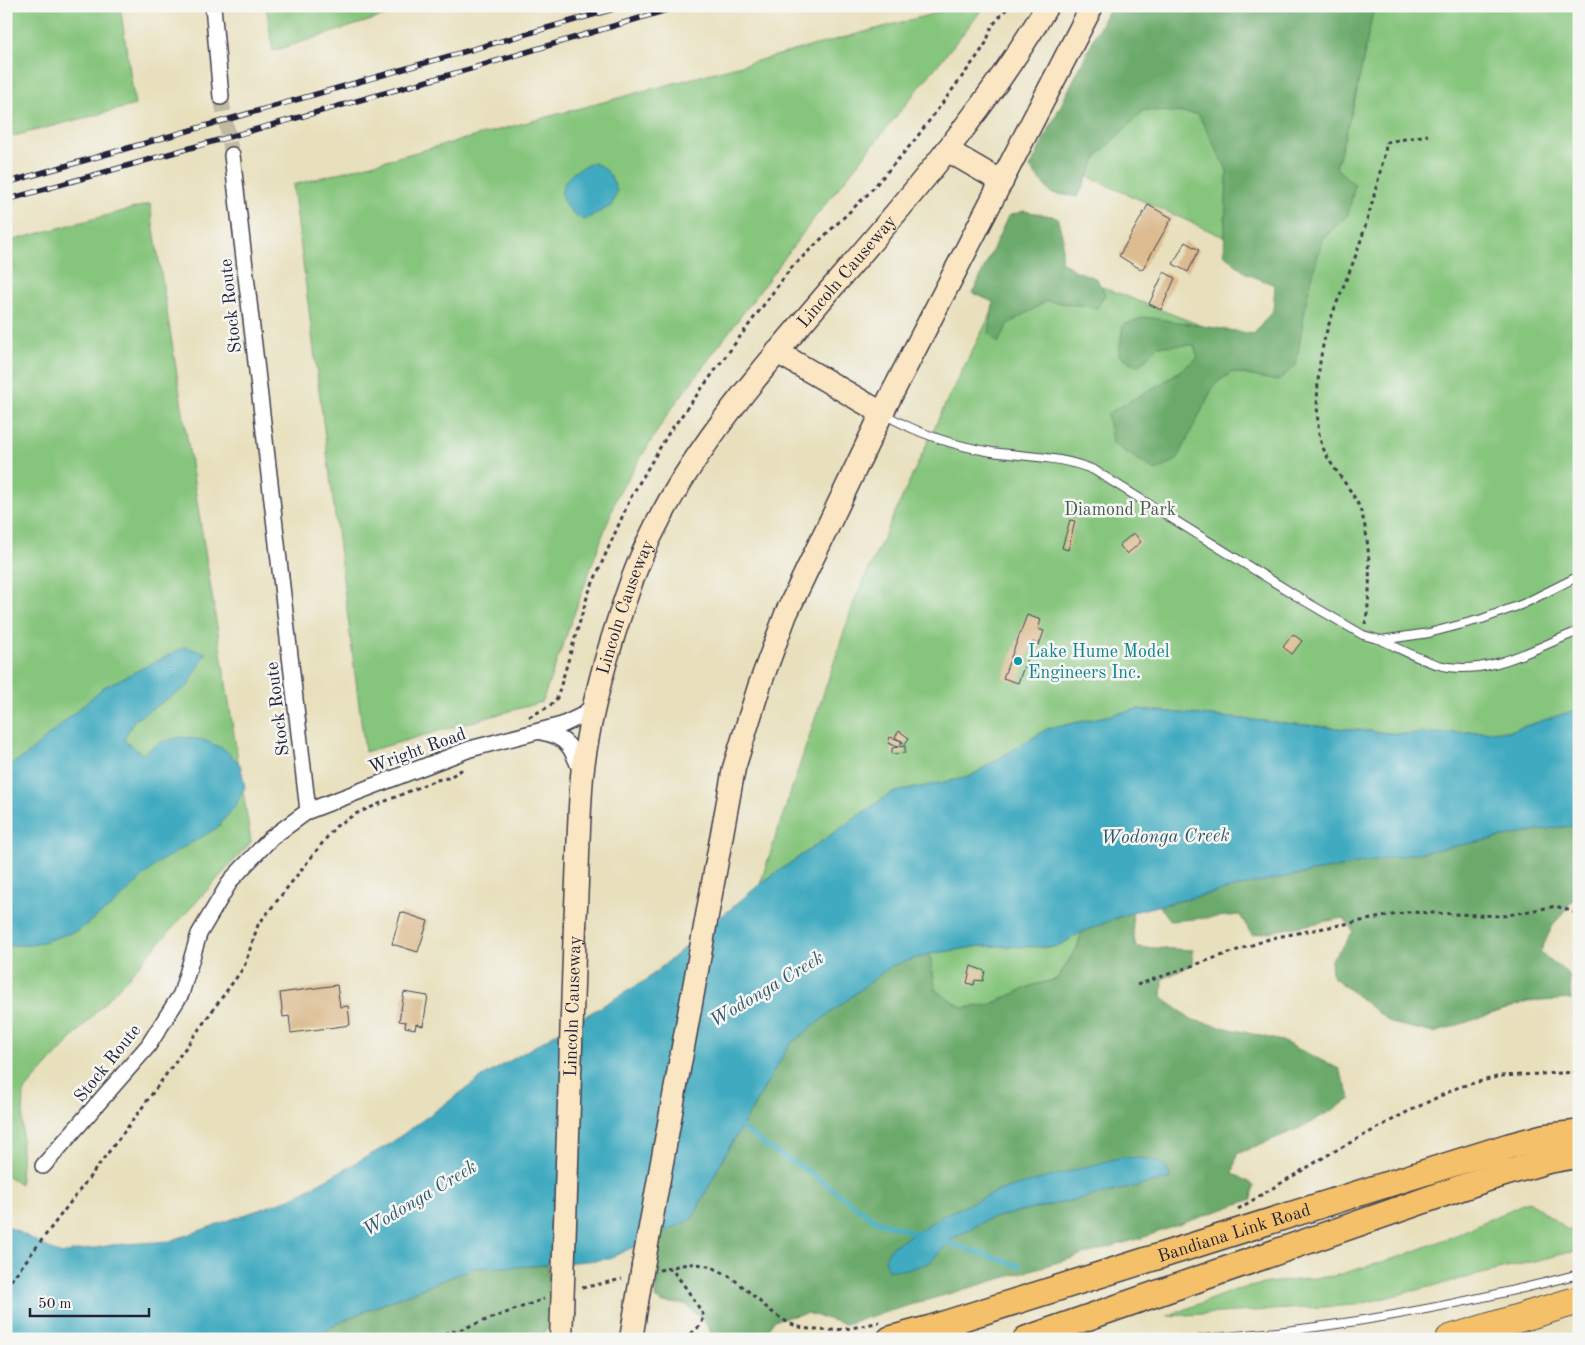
<svg xmlns="http://www.w3.org/2000/svg" width="1585" height="1345" font-family="'Old Standard TT',serif">
<style>
.green{fill:#85c57c;stroke:#54745c}
.forest{fill:#6caa6c;stroke:#476654;fill-rule:evenodd}
.water{fill:#40aac0;stroke:#31667e}
.lines{fill:none;stroke-linecap:round;stroke-linejoin:round}
.stream{stroke:#40aac0;stroke-width:5}
.building{fill:#dcbb90}
.minor-tunnel{stroke:#c0baa3;stroke-width:15;stroke-dasharray:15 8;stroke-linecap:butt}
.service-casing{stroke:#403e4e;stroke-width:10}
.minor-casing{stroke:#403e4e;stroke-width:18}
.secondary-casing{stroke:#403e4e;stroke-width:25}
.primary-casing{stroke:#403e4e;stroke-width:28}
.motorway-casing{stroke:#403e4e;stroke-width:30}
.path{stroke:#403e4e;stroke-width:3;stroke-dasharray:4 4;stroke-linecap:butt}
.service{stroke:#fff;stroke-width:8}
.minor{stroke:#fff;stroke-width:15}
.secondary{stroke:#fbe6c3;stroke-width:22}
.primary{stroke:#f4c16a;stroke-width:25}
.motorway{stroke:#f4c16a;stroke-width:28}
.rail-casing{stroke:#22223b;stroke-width:5.5}
.rail{stroke:#f6f6f2;stroke-width:4;stroke-dasharray:11;stroke-linecap:butt}
.secondary-bridge-casing{stroke:#403e4e;stroke-width:25;stroke-linecap:butt}
.secondary-bridge{stroke:#fbe6c3;stroke-width:22}
.culture-dot{fill:#0f9aa8;stroke:#f6f6f2;stroke-width:2}
.labels{text-anchor:middle;stroke-width:5;stroke-linejoin:round;paint-order:stroke}
.street-label{font-size:18px;fill:#22223b;stroke:#f6f6f2}
.park-label{font-size:18px;fill:#455b52;stroke:#f6f6f2}
.culture-label{font-size:18px;fill:#0d838f;stroke:#f6f6f2;text-anchor:start}
.water-label{font-size:19px;font-style:italic;fill:#2e5870;stroke:#f6f6f2}
</style>
<rect width="100%" height="100%" fill="#f6f6f2"/>
<filter id="ink" filterUnits="userSpaceOnUse"><feTurbulence type="fractalNoise" baseFrequency=".02" numOctaves="2"/><feDisplacementMap in="SourceGraphic" scale="10" xChannelSelector="R" yChannelSelector="G"/><feConvolveMatrix kernelMatrix="1 2 1 2 8 2 1 2 1" color-interpolation-filters="sRGB"/></filter>
<filter id="wash" filterUnits="userSpaceOnUse"><feTurbulence type="fractalNoise" baseFrequency=".0096" numOctaves="4" result="noise"/><feDisplacementMap in="SourceGraphic" scale="20" xChannelSelector="R" yChannelSelector="G"/><feGaussianBlur stdDeviation="1.12" result="paint"/><feColorMatrix in="noise" values="0 0 0 0 0 0 0 0 0 0 0 0 0 0 0 0 0 1.4 0 .05"/><feComposite in="paint" operator="in"/></filter>
<g filter="url(#wash)">
<rect width="100%" height="100%" fill="#e8e0bd"/>
<path class="green" d="M6,6H120L135,105L6,138Z
M266,6H416L273,51Z
M962,6H985L815,217L669,412L617,496L542,702L365,752L293,185Z
M1141,6H1579V709L1510,731L1400,734L1138,709L1047,729L969,777L891,793L760,884L855,599L949,396L1021,255L1284,358L1298,270L1064,166Z
M150,204L251,842L24,1091L20,1184L6,1175V242Z
M1082,932L1077,948L1057,979L1031,986L989,1005L963,1009L936,991L930,954L981,946L1056,947Z
M1529,1201L1569,1231L1579,1219V1250L1356,1305L1168,1316L1235,1290L1268,1283L1334,1276L1402,1256L1451,1237Z"/>
<path class="forest" d="M1110,6H1374L1355,100L1336,168L1355,185L1348,215L1322,239L1307,297L1296,365L1277,381L1232,372L1214,385L1177,460L1156,471L1113,444L1107,414L1164,382L1198,358L1194,345L1158,346L1138,367L1119,355L1123,325L1145,317L1254,334L1273,310L1275,285L1247,274L1224,254L1227,170L1198,114L1144,110L1098,155L1078,197L1051,193L1030,168Z
M1024,211L1057,217L1063,239L1061,261L1074,270L1097,279L1105,294L1097,308L1047,301L1008,324L998,343L989,334L993,302L973,293L1008,216Z
M1579,826V892L1552,927L1540,953L1569,974L1571,999L1527,1002L1434,1033L1391,1023L1332,976L1331,959L1345,944L1353,931L1344,918L1252,935L1240,915L1170,921L1159,906L1259,882L1559,827Z
M1132,912L1133,932L1136,947L1193,950V964L1163,979L1162,998L1193,1020L1282,1041L1339,1069L1351,1099L1305,1126L1237,1154L1233,1173L1254,1185L1252,1199L1141,1238L845,1324L807,1313L774,1320L761,1339H713L708,1326L686,1304L662,1303L655,1298L659,1234L692,1219L726,1153L790,1044L891,966L930,954L936,991L963,1008L989,1005L1031,986L1057,979L1077,948L1082,932ZM1170,1179L988,1219L952,1239L998,1191Z
M548,1265L551,1322L542,1339H307L355,1315L474,1268Z"/>
<path class="water" d="M593,163C608,167 613,179 617,192L611,206L584,220C548,201 559,174 593,163Z
M185,647L206,653L188,686L134,720L124,740L142,754L161,742L182,737L204,740L224,749L240,764L245,787L236,805L217,828L159,862L112,906L77,931L33,945H6V767L24,757L104,687Z
M1138,709L1400,734L1510,731L1579,709V826L1559,827L1259,882L1132,912L1082,932L1056,947L981,946L930,954L891,966L790,1044L726,1153L692,1219L608,1259L520,1267L474,1268L355,1315L307,1339H6V1225L60,1254L112,1245L170,1241L292,1198L388,1145L481,1078L646,980L760,884L891,793L969,777L1047,729Z
M1122,1157C1140,1159 1167,1156 1170,1179L988,1219L952,1239L930,1262L908,1270H888L885,1259L890,1248L944,1215L998,1191Z"/>
<g class="lines">
<path class="stream" d="M736,1123L767,1147L808,1171L876,1221L919,1234
M942,1241L1020,1266"/>
</g>
<g id="blocks">
<path class="building" d="M1148,205L1172,218L1142,270L1119,256Z
M1185,242L1199,250L1188,272L1173,264Z
M1164,272L1175,278L1161,310L1149,304Z
M1070,520L1075,521L1068,550L1062,548Z
M1134,533L1141,542L1127,554L1119,545Z
M1027,615L1041,620L1038,629L1044,631L1039,645L1033,642L1018,683L1003,678Z
M1293,634L1302,641L1292,654L1283,647Z
M899,731L909,738L905,744L895,737Z
M890,737L902,741L900,747L905,746V753L892,754V748L898,747L888,743Z
M401,912L428,921L418,952L392,944Z
M971,966L985,971L983,981L975,980L974,985L967,983Z
M337,985L340,1007L348,1006L350,1025L291,1033L289,1016L283,1017L280,993Z
M404,992L428,996L423,1026L416,1024L415,1029L405,1027L406,1022L399,1021Z"/>
</g>
</g>
<g filter="url(#ink)">
<use href="#blocks" fill-opacity="0" stroke="#403e4e" stroke-width="1"/>
<g class="lines">
<path class="minor-tunnel" d="M221,97L232,155"/>
<g class="service-casing">
<path id="service" d="M884,414C917,433 955,446 992,452C1028,457 1061,456 1094,470L1303,600L1363,635L1381,640L1429,633L1482,619L1523,604L1579,576
M1383,641C1401,649 1420,660 1439,665C1487,678 1536,647 1579,631
M946,1331L982,1339
M1201,1339C1330,1330 1454,1307 1579,1274"/>
</g>
<g class="minor-casing">
<path id="minor" d="M213,6L221,97
M232,155L308,811
M541,732C568,737 572,748 581,772
M43,1166L148,1046L181,994L199,934L231,880L271,838L308,811L470,749L562,725L581,716L593,706"/>
</g>
<g class="secondary-casing">
<g id="secondary">
<path d="M947,150L1002,182"/>
<path d="M777,352L882,413"/>
<path id="s1" d="M575,925C578,876 578,825 582,776C589,710 610,642 632,580C671,472 757,376 830,290C908,200 986,109 1047,6"/>
<path d="M643,1266L734,768L759,687L786,614L882,413L1092,6"/>
<path d="M561,1339L562,1312"/>
<path d="M631,1339L637,1302"/>
</g>
</g>
<g class="primary-casing">
<g id="primary">
<path id="s2" d="M890,1339L931,1328L1509,1146L1543,1137L1579,1133"/>
<path d="M1026,1339L1489,1178L1546,1161L1579,1155"/>
</g>
</g>
<g class="motorway-casing">
<path id="motorway" d="M1450,1339L1579,1300"/>
</g>
<path class="path" d="M1365,624C1372,595 1371,531 1358,504C1344,476 1319,458 1318,424C1316,396 1318,364 1325,337C1333,308 1347,280 1357,252C1369,216 1379,179 1387,142L1428,135
M529,717L550,706L557,698L588,594L631,497L668,434L791,268L867,195L914,141L979,54L986,43L992,26L1009,6
M1137,985L1272,938L1408,912L1503,916L1556,906L1579,914
M1238,1209L1331,1153L1407,1112L1459,1087L1501,1076L1579,1072
M666,1268C675,1267 687,1263 696,1264C739,1268 759,1312 796,1326C824,1335 853,1328 880,1322
M659,1270C664,1269 667,1268 671,1270C677,1273 700,1309 704,1316L701,1325L685,1339
M6,1287L136,1116L244,967L258,925L335,827L355,814L436,780L448,778L463,769
M582,1288L622,1279
M397,1339L429,1337L459,1330L544,1299"/>
<use href="#service" class="service"/>
<use href="#minor" class="minor"/>
<use href="#secondary" class="secondary"/>
<use href="#primary" class="primary"/>
<use href="#motorway" class="motorway"/>
<g class="rail-casing">
<path id="rail" d="M6,183L624,6
M6,200L470,69L680,6"/>
</g>
<use href="#rail" class="rail"/>
<g class="secondary-bridge-casing">
<g id="secondary-bridge">
<path d="M637,1302L643,1266"/>
<path id="s3" d="M562,1312L575,925"/>
</g>
</g>
<use href="#secondary-bridge" class="secondary-bridge"/>
</g>
</g>
<circle class="culture-dot" cx="1018" cy="661" r="5"/>
<g class="labels">
<g class="street-label">
<text dy="6" stroke="none"><textPath href="#s1" startOffset="730">Lincoln Causeway</textPath></text>
<text transform="translate(230 306) rotate(-96)" y="6">Stock Route</text>
<text dy="6" stroke="none"><textPath href="#s1" startOffset="324">Lincoln Causeway</textPath></text>
<text transform="translate(277 709) rotate(-97)" y="6">Stock Route</text>
<text transform="translate(417 750) rotate(-20)" y="6">Wright Road</text>
<text dy="6" stroke="none"><textPath href="#s3" startOffset="306">Lincoln Causeway</textPath></text>
<text transform="translate(107 1063) rotate(-51)" y="6">Stock Route</text>
<text dy="6" stroke="none"><textPath href="#s2" startOffset="360">Bandiana Link Road</textPath></text>
</g>
<g class="park-label">
<text x="1120" y="515">Diamond Park</text>
</g>
<g class="culture-label">
<text x="1028" y="657">Lake Hume Model<tspan x="1028" dy="21">Engineers Inc.</tspan></text>
</g>
<g class="water-label">
<text transform="translate(1165 835) rotate(-1)" y="7">Wodonga Creek</text>
<text transform="translate(766 988) rotate(-31)" y="7">Wodonga Creek</text>
<text transform="translate(419 1197) rotate(-31)" y="7">Wodonga Creek</text>
</g>
</g>
<rect width="1585" height="1345" fill="none" stroke="#f6f6f2" stroke-width="25"/>
<path d="M30 1308v8h119v-8" fill="none" stroke="#22223b" stroke-width="2.5"/>
<text x="38" y="1308" font-size="15" fill="#22223b" stroke="#f6f6f2" stroke-width="4" paint-order="stroke">50 m</text>
</svg>
